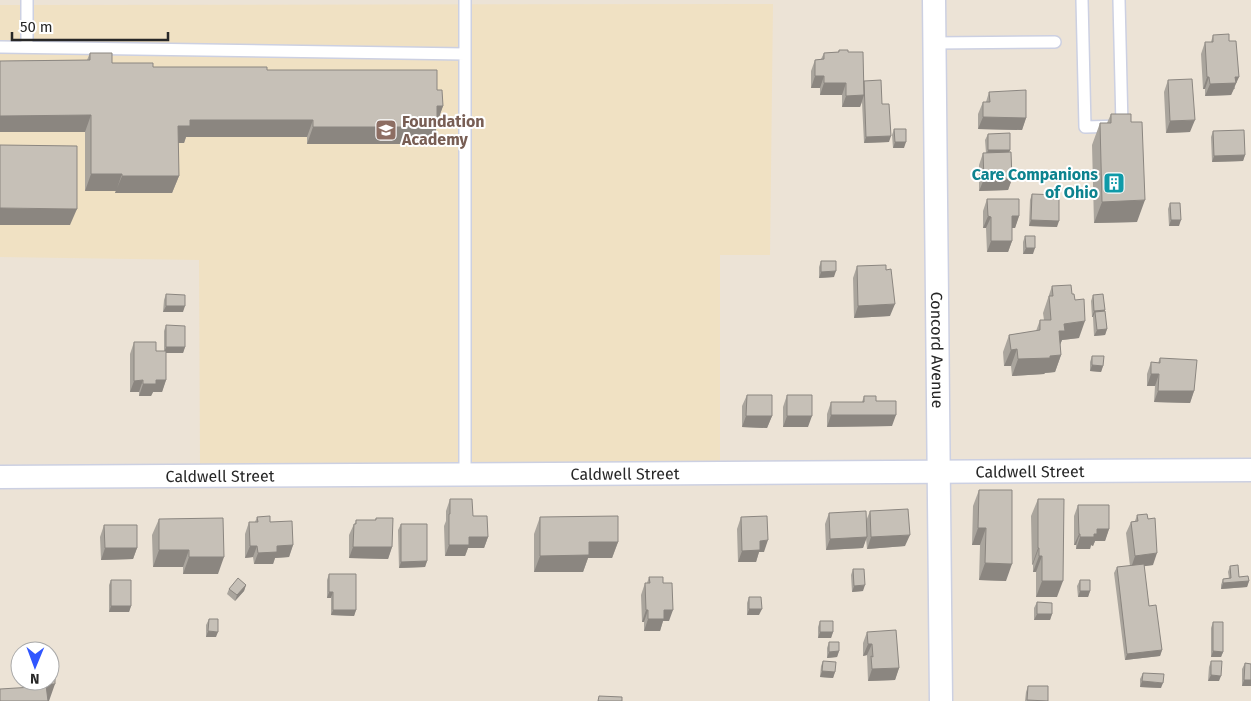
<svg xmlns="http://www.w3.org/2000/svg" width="1251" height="701" font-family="'Fira Sans',sans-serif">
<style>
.education{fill:#f0e1c3}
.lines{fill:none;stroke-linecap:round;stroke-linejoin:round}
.service-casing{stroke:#ccd0e2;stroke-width:14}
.minor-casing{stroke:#ccd0e2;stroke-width:25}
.service{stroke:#fff;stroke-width:11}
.minor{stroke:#fff;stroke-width:22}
.wall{fill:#aaa59d}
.shaded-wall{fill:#8b8680}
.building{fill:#c6c0b7;stroke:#8b8680}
.labels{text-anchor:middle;stroke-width:4;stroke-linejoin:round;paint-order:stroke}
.education-label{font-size:16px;font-weight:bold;fill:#785e54;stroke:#fff;text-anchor:start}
.culture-label{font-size:16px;font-weight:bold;fill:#0d838f;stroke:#fff;text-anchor:end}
.street-label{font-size:16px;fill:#272727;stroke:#fff}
</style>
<rect width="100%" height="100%" fill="#ece3d6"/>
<path class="education" d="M773,4L770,255H720V465H200L199,260L0,257V5Z"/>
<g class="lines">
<g class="service-casing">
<path id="service" d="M1082,0L1085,127L1122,126L1119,0
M934,43L1055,42
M0,47L465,54
M27,47V0
M465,475V0"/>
</g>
<g class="minor-casing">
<g id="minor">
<path id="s1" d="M934,0L941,701"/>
<path id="s2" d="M0,477L1251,470"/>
</g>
</g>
<use href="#service" class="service"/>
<use href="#minor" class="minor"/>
</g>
<path class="wall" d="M1213,35L1229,41L1235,89H1234L1231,95L1205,96V89H1203L1201,54L1205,42H1211Z
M839,50L848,52L864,81L882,104L889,142L864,143L862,102L860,107H842V95H820V88H811V71L815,60L821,59L824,53L838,52Z
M90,53L112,63L153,67L267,70L437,90L443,106L437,122V127L431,144H307V137H186L184,143H178L179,176L172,193H115L116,191H85V132H0V61L87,60Z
M1168,80L1190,132L1166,133L1164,92Z
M989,92L1026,118L1022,130L978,129V114L983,102H986Z
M1111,114L1137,222L1094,223L1092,145L1100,123H1107Z
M894,129L904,148H893L892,135Z
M1213,131L1245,155L1243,161L1212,162L1211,137Z
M988,134L1010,150L1009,152L1012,179L1008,190L979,191V165L983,153H986L985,140Z
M1032,194L1057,227L1029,226L1030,200Z
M987,199L1019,216L1015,228H1012V241L1008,252H987L986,228H983V211Z
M1170,203L1179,226H1169L1168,209Z
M1025,236L1033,254H1023V242Z
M821,261L834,277L819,278V267Z
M857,266L890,316L854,318L853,278Z
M1052,286L1072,294L1079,338L1062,340L1060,345L1061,355L1055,372L1045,373L1044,374L1012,376L1011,366H1004L1003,352L1009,335L1036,331L1040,320H1044L1043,313Z
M166,294L183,312H163L164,300Z
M1093,295L1105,310L1104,311L1107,329L1105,335L1094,336L1093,318V317H1092L1091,301Z
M166,325L185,347L183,353H166V380L162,392H153L151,396H139V392H130V354L134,342L156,351H164V331Z
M1092,356L1103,366L1101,372L1090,371V362Z
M1160,358L1194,391L1190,403L1154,402L1155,386H1147V374L1151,362L1158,363Z
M747,395L772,416L767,428L742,427V406Z
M787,395L808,427H783V407Z
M864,396L876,401L892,426L827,427V414L831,402H862Z
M979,490L1006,581L979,580L980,545H972L973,506Z
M450,499L473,516L488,537L484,548H468L465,556H445L444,526L446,521V511Z
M1038,499L1057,597H1036V572H1033V564L1032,565L1031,516Z
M1078,505L1109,529L1105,541H1095L1093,546L1091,545L1090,549H1076V545H1074V516Z
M870,511L905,546L867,549L866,538L863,548L826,550L825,524L829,513L866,521Z
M1137,515L1153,565L1144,566L1149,606L1162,650L1160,656L1125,660L1114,573L1117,567L1130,566L1126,533L1131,522L1135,521Z
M257,517L270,522L293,545L289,557L275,558L273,564H254L253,557L245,558V534L249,522H255Z
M540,517L618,542L612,558H588L583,572H534V534Z
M741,517L764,552H759L756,562H738L737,529Z
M376,518L392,547L388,559L349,558V535L354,524H355L356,520H375Z
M159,519L218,574H183V567H153L152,535Z
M401,524L427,561L425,567L399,568L398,530Z
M104,525L137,548L133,559L101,560L100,537Z
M1230,566L1239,577L1249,581L1247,587L1221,589V585L1223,579L1229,578L1228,572Z
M853,569L863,591L852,592L851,575Z
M329,574L356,610L354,616L331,615V598H327V580Z
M649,577L663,583L669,621H663L660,631H644V622H642L641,595L645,583H647Z
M111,580L131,606L129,612H109V585Z
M1080,580L1090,591L1088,597H1078L1077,586Z
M246,585L244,591L235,601L227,594L229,589Z
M749,597L759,615H747V603Z
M1037,602L1052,614L1050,620H1034V608Z
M209,619L216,637H206V625Z
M820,621L833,632L831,638H818V627Z
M1213,622L1223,652L1221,657H1211V628Z
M867,632L899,668L895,680L868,681L867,655L863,656V643Z
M829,642L839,651L837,657L827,658V648Z
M823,661L835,672L833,678L820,677L821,666Z
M1211,661L1219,681H1208L1209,667Z
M1245,663L1251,664V686H1242V669Z
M1143,673L1161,688L1140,687V679Z
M24,681H50L49,701L23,687Z
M1028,686L1047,701H1025L1026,692Z"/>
<path class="shaded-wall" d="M815,76H824L820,88H811Z
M1207,77H1209L1205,89H1203Z
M1235,77H1239L1231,95L1205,96L1210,84Z
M824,83H846L842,95H820Z
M864,95L860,107H842L846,96Z
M437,106H443L437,123Z
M91,115L85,132H0V116Z
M983,117L1026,118L1022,130L978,129Z
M190,120H313L307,137H186L184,143H172L178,126Z
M1195,120L1190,132L1166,133L1170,121Z
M313,127H437L431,144H307Z
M891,136L889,142L864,143L866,137Z
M895,142H906L904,148H893Z
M988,150H1010L1008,156H986Z
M1245,155L1243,161L1212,162L1214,156Z
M91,174H122L116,191H85Z
M122,176H179L172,193H115Z
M984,179H1012L1008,190L979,191Z
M1145,200L1137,222L1094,223L1102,202Z
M0,208L77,209L70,225H0Z
M988,216L991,217L986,228H983Z
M1012,216H1019L1015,228H1008Z
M1031,220L1059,221L1057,227L1029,226Z
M1171,220H1181L1179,226H1169Z
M991,241H1012L1008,252H987Z
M1026,248H1035L1033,254H1023Z
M836,271L834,277L819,278L821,272Z
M895,304L890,316L854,318L858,306Z
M166,306H185L183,312H163Z
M1105,310L1103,316L1095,312L1093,317H1092L1094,311Z
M1085,321L1079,338L1062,340L1059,347V331L1064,324Z
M1107,329L1105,335L1094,336L1097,330Z
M166,347H185L183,353H164Z
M1017,349L1011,366H1004L1011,350Z
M1061,355L1055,372L1045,373L1044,374L1012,376L1018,359Z
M1092,365L1103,366L1101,372L1090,371Z
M1151,374H1159L1155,386H1147Z
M143,380L139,392H130L134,381Z
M156,380H166L162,392H153L151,396H139L143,384Z
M1158,391H1194L1190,403L1154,402Z
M831,415H896L892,426L827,427Z
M746,416H772L767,428L742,427Z
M787,416H812L808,427H783Z
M978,528H986L980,545H972Z
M1097,529H1109L1105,541H1095L1093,546L1091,545L1090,549H1076L1080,537Z
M1079,534H1080L1076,545H1074Z
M910,535L905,546L867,549L871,537Z
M469,537H488L484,548H468L465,556H445L449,545Z
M867,537L863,548L826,550L830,539Z
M768,540L764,552H759L756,562H738L742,551L760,541Z
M589,542H618L612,558H588L583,572H534L540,556Z
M293,545L289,557L275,558L273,564H254L258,553L277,546Z
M250,546H257L253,557L245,558Z
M353,547H392L388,559L349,558Z
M105,548H137L133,559L101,560Z
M1038,548H1039L1033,564L1032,565Z
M159,550H189L183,567H153Z
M1157,553L1153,565L1131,568L1135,556Z
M1039,556H1042L1036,572H1033Z
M189,557H224L218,574H183Z
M427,561L425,567L399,568L401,562Z
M985,563L1012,564L1006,581L979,580Z
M1042,581H1063L1057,597H1036Z
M1249,581L1247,587L1221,589L1223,583Z
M246,585L244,591L235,601L237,595Z
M865,585L863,591L852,592L854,586Z
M1080,591H1090L1088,597H1078Z
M329,592H333L331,598H327Z
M111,606H131L129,612H109Z
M749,609H762L759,615H747Z
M333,610H356L354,616L331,615Z
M646,610H648L644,622H642Z
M664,610H673L669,621H663L660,631H644L648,619Z
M1037,614H1052L1050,620H1034Z
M208,631L218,632L216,637H206Z
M820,632H833L831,638H818Z
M868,644H872L867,655L863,656Z
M1162,650L1160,656L1125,660L1127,654Z
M839,651L837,657L827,658L829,652Z
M1213,651L1223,652L1221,657H1211Z
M899,668L895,680L868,681L872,669Z
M822,671L835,672L833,678L820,677Z
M1211,675L1221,676L1219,681H1208Z
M1244,680H1251V686H1242Z
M1142,681L1163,683L1161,688L1140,687Z
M43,684H55L49,701H36Z"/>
<path class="building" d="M1229,34V41H1236L1239,77H1235L1236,83L1210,84L1209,77H1207L1205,42H1213V35Z
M839,50H848V52H863L864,95L846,96V83H824V76H815V60L824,59V53L839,52Z
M90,53H112V63H153V67H267V70H437V90H442L443,106H437V127H313V120H190V126H178L179,176H122V174H91V115L0,116V61L90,60Z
M1192,79L1195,120L1170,121L1168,80Z
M881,80L882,104H889L891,136L866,137L864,81Z
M1026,90V118L983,117V102H990L989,92Z
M1111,114H1131V122H1142L1145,200L1102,202L1100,123H1111Z
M894,129H906V142H895Z
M1244,130L1245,155L1214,156L1213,131Z
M1010,133V150H988V134Z
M0,145L77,146V209L0,208Z
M1011,152L1012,179H984L983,153Z
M1032,194L1059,195V221L1031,220Z
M987,199H1019V216H1012V241H991V217L988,216Z
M1170,203H1180L1181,220H1171Z
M1025,236H1035V248H1026Z
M821,261H836V271L821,272Z
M886,265V270L891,269L895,304L858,306L857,266Z
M1071,285L1072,294H1074L1075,300L1084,299L1085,321L1064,324L1065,331H1059L1061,355L1050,356V358L1018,359L1017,349L1011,350L1009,335L1040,330V320H1051L1049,296H1053L1052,286Z
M166,294L185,295V306H166Z
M1103,294L1105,310L1094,311L1093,295Z
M1105,311L1107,329L1097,330L1095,312Z
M166,325L185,326V347H166Z
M134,342H156V351H166V380H156V384H143V380L134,381Z
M1092,356H1104L1103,366L1092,365Z
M1160,358L1197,360L1194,391H1158L1159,374H1151V362L1160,363Z
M747,395H772V416H746Z
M787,395H812V416H787Z
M864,396H876V401H896V415H831V402H864Z
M979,490H1012V564L985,563L986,528H978Z
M450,499H472L473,516H487L488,537H469V545H449V514H450Z
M1038,499H1064L1063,581H1042V556H1039V548H1038Z
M1078,505H1109V529H1097V534H1094V537H1080V534H1079Z
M908,509L910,535L871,537L870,511Z
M866,511L867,537L830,539L829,513Z
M1147,514L1148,519L1155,518L1157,553L1135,556L1131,522L1138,521L1137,515Z
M270,516V522L292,521L293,545L277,546V552L258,553L257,546H250L249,522H258L257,517Z
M618,516V542H589V555L540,556V517Z
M767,516L768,540L760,541V550L742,551L741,517Z
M223,518L224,557H189V550H159V519Z
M376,518H393L392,547H353L354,524H356V520H376Z
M401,524H427V561L401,562Z
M104,525H137V548H105Z
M1144,564L1149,606L1156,605L1162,650L1127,654L1117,567Z
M1238,565L1239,577L1248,576L1249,581L1223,583V579L1231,578L1230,566Z
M853,569H864L865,585L854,586Z
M329,574H356V610H333V592H329Z
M649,577H663V583H672L673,610H664V619H648V610H646L645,583H650Z
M238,578L246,585L237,595L229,589Z
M111,580H131V606H111Z
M1080,580H1090V591H1080Z
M749,597H761L762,609H749Z
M1037,602L1052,603V614H1037Z
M209,619H218V632L208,631Z
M820,621H833V632H820Z
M1213,622H1223V652L1213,651Z
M896,630L899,668L872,669L871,656L873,657L872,644H868L867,632Z
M829,642H839V651L829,652Z
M823,661L836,662L835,672L822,671Z
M1211,661H1222L1221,676L1211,675Z
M50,663H55V684H43V686L46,685L48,701H0V689L33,687V684H31V681H50Z
M1245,663L1251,664V680H1244Z
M1143,673L1164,674L1163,683L1142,681Z
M1028,686H1048V701L1027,700Z
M599,696L622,697V701H598Z"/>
<defs>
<g id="school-square" transform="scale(1.125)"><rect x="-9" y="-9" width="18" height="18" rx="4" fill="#8d6e63" stroke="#fff"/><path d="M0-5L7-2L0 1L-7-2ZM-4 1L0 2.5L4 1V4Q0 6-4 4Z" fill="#fff"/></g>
<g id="building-square" transform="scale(1.125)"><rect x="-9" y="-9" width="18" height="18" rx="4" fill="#0f9aa8" stroke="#fff"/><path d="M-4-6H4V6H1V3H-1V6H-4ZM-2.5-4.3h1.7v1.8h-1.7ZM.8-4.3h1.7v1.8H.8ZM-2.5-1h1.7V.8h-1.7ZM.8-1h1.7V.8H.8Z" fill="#fff"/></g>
</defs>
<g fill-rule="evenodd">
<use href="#school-square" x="386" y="130"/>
<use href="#building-square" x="1114" y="183"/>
</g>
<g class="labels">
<g class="education-label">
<text x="402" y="127">Foundation<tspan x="402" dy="18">Academy</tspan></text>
</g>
<g class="culture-label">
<text x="1098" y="180">Care Companions<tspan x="1098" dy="18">of Ohio</tspan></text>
</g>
<g class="street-label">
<text dy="6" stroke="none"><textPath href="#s1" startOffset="350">Concord Avenue</textPath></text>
<text dy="6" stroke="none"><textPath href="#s2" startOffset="1030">Caldwell Street</textPath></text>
<text dy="6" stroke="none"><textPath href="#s2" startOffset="625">Caldwell Street</textPath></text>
<text dy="6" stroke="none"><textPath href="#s2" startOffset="220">Caldwell Street</textPath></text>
</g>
</g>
<g transform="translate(35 666) rotate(181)"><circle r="24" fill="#ffffff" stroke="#a9a9a9"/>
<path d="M0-4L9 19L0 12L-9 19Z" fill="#3056ff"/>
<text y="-8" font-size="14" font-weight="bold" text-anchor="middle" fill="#272727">N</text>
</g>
<path d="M12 32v8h156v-8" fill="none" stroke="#272727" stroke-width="2.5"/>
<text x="20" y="32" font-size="15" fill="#272727" stroke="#ffffff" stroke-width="4" paint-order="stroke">50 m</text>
</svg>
